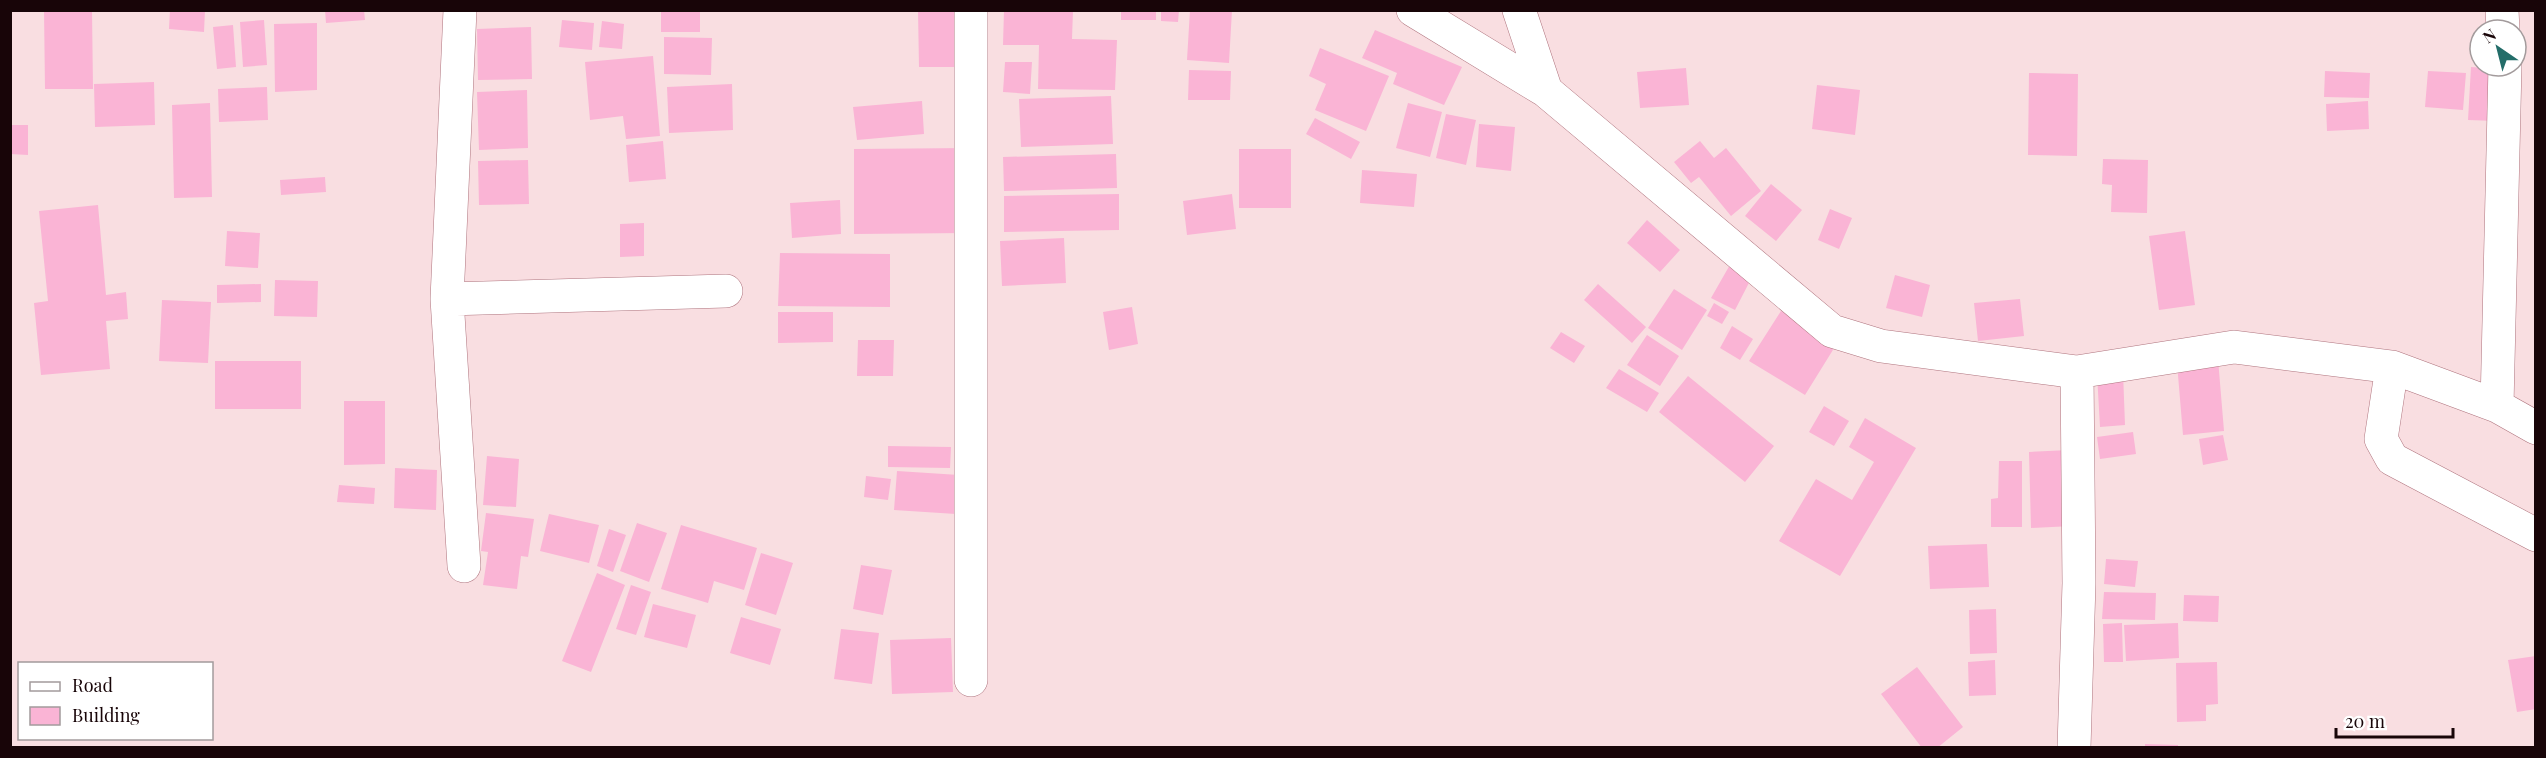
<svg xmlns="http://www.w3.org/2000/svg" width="2546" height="758" font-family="'Playfair Display',serif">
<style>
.building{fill:#fab4d5}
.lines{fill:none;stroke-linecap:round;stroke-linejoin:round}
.minor-casing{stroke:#af747e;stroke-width:34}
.minor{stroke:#fff;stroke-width:33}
</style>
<rect width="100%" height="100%" fill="#f9dee1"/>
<path class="building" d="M44,10H92L93,89H45Z
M170,10H205L204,32L169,29Z
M325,10H364L365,20L326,23Z
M661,10H700V32H661Z
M918,10H954L955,67H919Z
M1004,10H1073L1072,39L1117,40L1115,90L1038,89L1039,45H1003Z
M1121,10H1156V20H1121Z
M1161,10H1179L1178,22L1161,21Z
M1190,10H1232L1229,63L1187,60Z
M264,20L267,65L243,67L240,22Z
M562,20L594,23L592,50L559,47Z
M602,21L624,24L622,49L599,47Z
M317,23V90L275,92L274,24Z
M233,25L236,67L217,69L213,27Z
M531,27L532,79L478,80L477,29Z
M1375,30L1462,67L1444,105L1393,84L1397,73L1362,58Z
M664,37L712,38L711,75L664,74Z
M1320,48L1389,76L1366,131L1315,110L1326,84L1309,76Z
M653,56L660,136L626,139L623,116L590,120L585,62Z
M1005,62H1032L1030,94L1003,92Z
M2471,67L2500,69L2497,121L2468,120Z
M1686,68L1689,105L1640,108L1637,72Z
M1189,70L1231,71L1230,100H1188Z
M2325,71L2370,73L2369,98L2324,97Z
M2428,71L2466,73L2463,110L2425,107Z
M2029,73L2078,74L2077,156L2028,155Z
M154,82L155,125L95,127L94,84Z
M732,84L733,130L669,133L667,87Z
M1817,85L1860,90L1855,135L1812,129Z
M267,87L268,120L219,122L218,89Z
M527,90L528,148L479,150L477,92Z
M1111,96L1113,144L1021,147L1019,99Z
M922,101L924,134L857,140L853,107Z
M2368,101L2369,129L2327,131L2326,104Z
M210,103L212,197L174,198L172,105Z
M1408,103L1442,112L1430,157L1396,148Z
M1446,114L1476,120L1466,165L1436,158Z
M1315,118L1360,142L1351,159L1306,134Z
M1479,124L1515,127L1511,171L1476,167Z
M10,125H28V155L10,154Z
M663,141L666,179L629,182L626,145Z
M1700,141L1714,158L1726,148L1761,191L1731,216L1699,177L1691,183L1674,162Z
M968,148L967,233L854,234V149Z
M1239,149H1291V208H1239Z
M1116,154L1117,188L1004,191L1003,157Z
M2103,159L2148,160L2147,213L2111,212L2112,185L2102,184Z
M528,160L529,204L479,205L478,161Z
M1362,170L1417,174L1414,207L1360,203Z
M325,177L326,192L281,195L280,180Z
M1771,184L1802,210L1776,241L1745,216Z
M1119,194V230L1004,232V196Z
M1232,194L1236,229L1187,235L1183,201Z
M840,200L841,234L792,238L790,203Z
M98,205L106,295L126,292L128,319L106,321L110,369L41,375L34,303L48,301L39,211Z
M1830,209L1852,218L1839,249L1818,240Z
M1647,220L1680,250L1660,272L1627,243Z
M644,223V256L620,257V224Z
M227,231L260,233L258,268L225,266Z
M2185,231L2195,305L2159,310L2149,236Z
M1064,238L1066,283L1002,286L1000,241Z
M780,253L890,254V307L778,306Z
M1731,263L1753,275L1735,310L1711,298Z
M1895,275L1930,285L1922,317L1886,308Z
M275,280L318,281L317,317L274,316Z
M261,284V302L217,303V285Z
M1598,284L1646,327L1632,343L1584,300Z
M1674,289L1707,310L1682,350L1648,328Z
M2020,299L2024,336L1978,341L1974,303Z
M162,300L211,302L208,363L159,361Z
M1714,303L1729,312L1722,324L1707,316Z
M1132,307L1138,344L1109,350L1103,312Z
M1781,311L1836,345L1805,395L1749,361Z
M778,312H833V342L778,343Z
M1732,326L1753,339L1740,360L1720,348Z
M1561,332L1585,346L1574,363L1550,348Z
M1647,335L1679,356L1660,386L1627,365Z
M858,340H894L893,376H857Z
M2218,359L2224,431L2183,435L2177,363Z
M215,361H301V409H215Z
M1619,369L1659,393L1647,412L1606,388Z
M2123,372L2125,425L2100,427L2097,374Z
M1688,376L1774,446L1745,482L1659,412Z
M344,401H385V464L344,465Z
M1824,406L1849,421L1834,446L1809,432Z
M1865,418L1916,448L1840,576L1779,541L1816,479L1852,500L1874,462L1849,447Z
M2133,432L2136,454L2100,459L2097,437Z
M2223,435L2228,460L2203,465L2199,439Z
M888,446L951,447L950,468L888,467Z
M2069,450L2072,526L2031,528L2029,452Z
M487,456L519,459L516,507L483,505Z
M1999,461H2022V527H1991V499L1998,498Z
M395,468L437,470L436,510L394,508Z
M897,471L959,475L956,514L894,510Z
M866,476L891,479L888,500L864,497Z
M339,485L375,488L374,504L337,502Z
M486,513L534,519L528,557L521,556L517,589L483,585L488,552L481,551Z
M549,514L599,525L589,563L540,551Z
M637,523L667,533L649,582L620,571Z
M681,525L757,548L744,590L714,581L708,603L661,589Z
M609,529L626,535L613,572L597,566Z
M1987,544L1989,587L1930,589L1928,546Z
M761,553L793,563L776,615L745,605Z
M2106,559L2138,561L2135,587L2104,584Z
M861,565L892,570L883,615L853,609Z
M597,573L625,585L591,672L562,661Z
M631,585L651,592L636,635L616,629Z
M2104,592L2156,593L2155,620L2102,619Z
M2184,595L2219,596L2218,622L2183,621Z
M653,604L696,615L687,648L644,637Z
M1996,609L1997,653L1970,654L1969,610Z
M741,617L781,629L770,665L730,653Z
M2122,623L2123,662H2104L2103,624Z
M2178,623L2179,658L2126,661L2124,625Z
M841,629L879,633L872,684L834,679Z
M951,638L953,692L892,694L890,640Z
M2536,656V709L2517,712L2508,660Z
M1995,660L1996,695L1969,696L1968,662Z
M2217,662L2218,704L2206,705V721L2177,722L2176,663Z
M1917,667L1963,727L1937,748H1922L1881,694Z
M2145,744L2178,745V748H2145Z"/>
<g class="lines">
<g class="minor-casing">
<path id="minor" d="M460,10L447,299L464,566
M971,10V680
M1413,10L1546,91L1832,331L1881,346L2077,372L2234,347L2392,367L2497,406L2536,428
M1519,10L1546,91
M2502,10L2503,30
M447,299L726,291
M2392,367L2381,439L2392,459L2536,535
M2497,406L2505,66
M2074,748L2079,583L2077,372"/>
</g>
<use href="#minor" class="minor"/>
</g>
<rect width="2546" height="758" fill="none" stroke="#180508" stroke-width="24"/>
<rect x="18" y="662" width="195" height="78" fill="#ffffff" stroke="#a39b9c" stroke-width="1.5"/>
<rect x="30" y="682" width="30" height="9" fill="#ffffff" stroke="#a39b9c" stroke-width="1.5"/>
<text x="72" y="692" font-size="18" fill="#180508">Road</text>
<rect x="30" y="707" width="30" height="18" fill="#fab4d5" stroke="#a39b9c" stroke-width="1.5"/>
<text x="72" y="722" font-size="18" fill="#180508">Building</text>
<g transform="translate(2498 48) rotate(325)"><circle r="28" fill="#ffffff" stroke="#a39b9c" stroke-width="1.5"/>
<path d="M0-4.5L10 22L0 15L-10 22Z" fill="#236d69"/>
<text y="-9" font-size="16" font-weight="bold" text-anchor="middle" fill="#180508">N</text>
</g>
<path d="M2336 728v9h117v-9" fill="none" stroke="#180508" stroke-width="3"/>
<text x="2345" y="728" font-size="18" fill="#180508" stroke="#ffffff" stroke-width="4.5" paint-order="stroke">20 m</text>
</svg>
